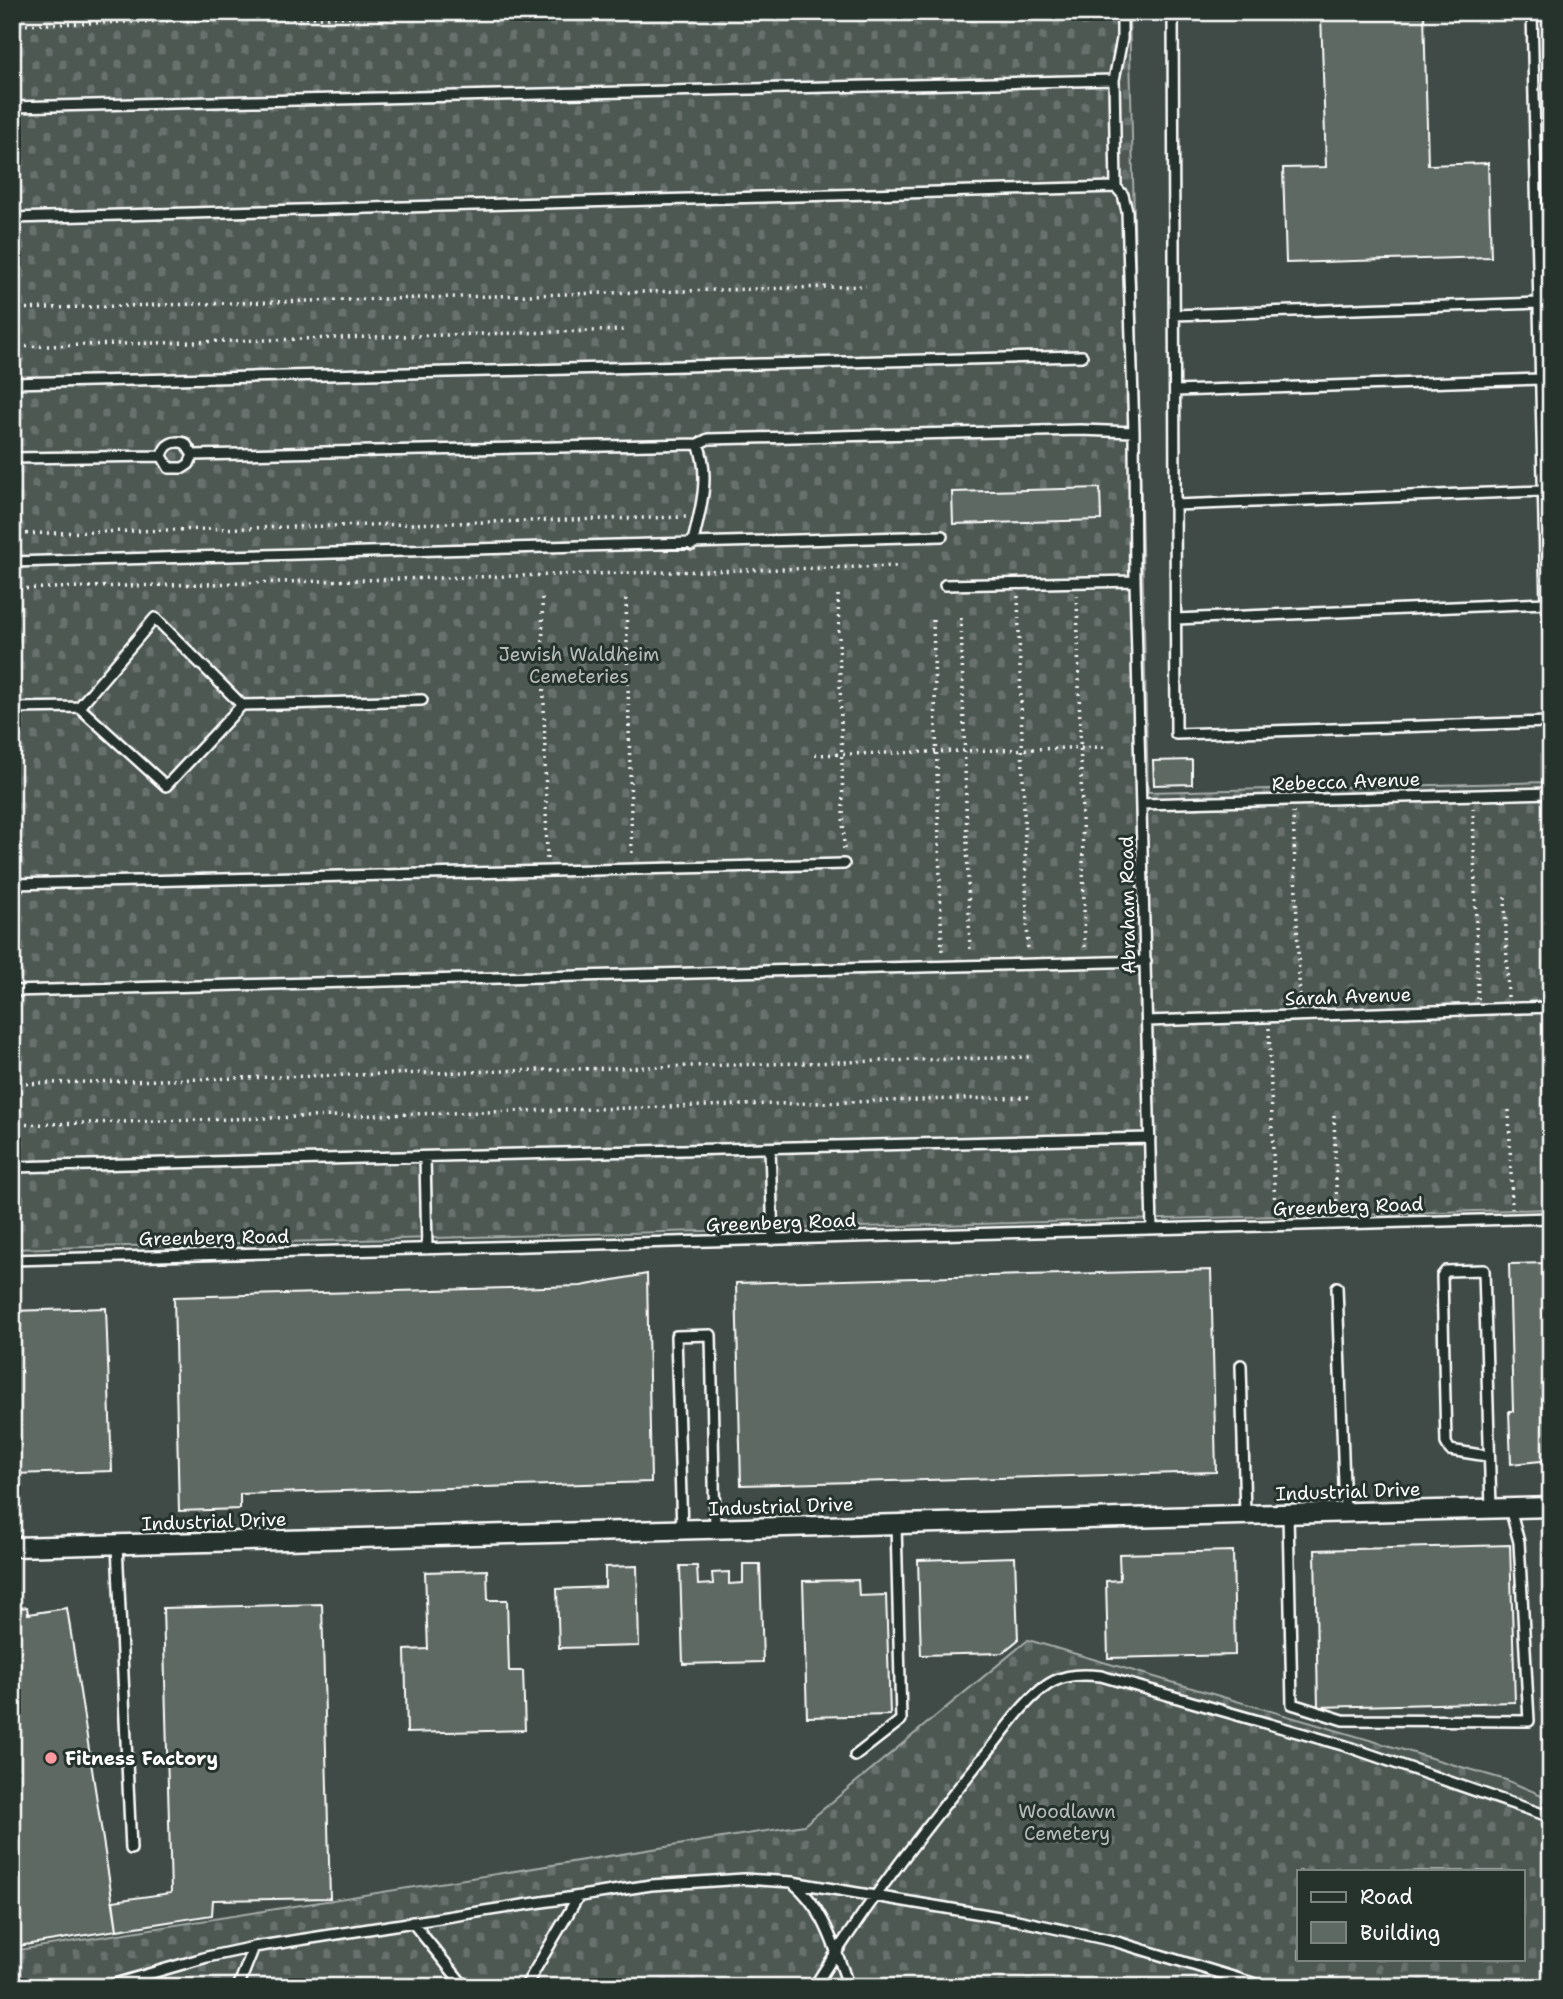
<svg xmlns="http://www.w3.org/2000/svg" width="1563" height="1999" font-family="'Shantell Sans',sans-serif">
<style>
.built{fill:#404c47}
.cemetery{fill:url(#cemetery-stones);stroke:#a6aca9;stroke-width:2;fill-rule:evenodd}
.building{fill:#5f6964;stroke:#fff;stroke-width:2}
.lines{fill:none;stroke-linecap:round;stroke-linejoin:round}
.service-casing{stroke:#fff;stroke-width:14}
.minor-casing{stroke:#fff;stroke-width:23}
.path{stroke:#fff;stroke-width:3.5;stroke-dasharray:2 5;stroke-linecap:butt}
.service{stroke:#26332d;stroke-width:9}
.minor{stroke:#26332d;stroke-width:18}
.poi-dot{fill:#ff9aa2;stroke:#26332d;stroke-width:2.5}
.labels{text-anchor:middle;stroke-width:6;stroke-linejoin:round;paint-order:stroke}
.park-label{font-size:19px;fill:#b8bcba;stroke:#26332d}
.street-label{font-size:19px;fill:#fff;stroke:#26332d}
.poi-label{font-size:19px;font-weight:bold;fill:#fff;stroke:#26332d;text-anchor:start}
</style>
<defs>
<pattern id="cemetery-stones" width="16" height="16" patternUnits="userSpaceOnUse" patternTransform="scale(1.75)"><rect width="16" height="16" fill="#4d5853"/><path d="M2 7V4a2 2 0 0 1 4 0v3zM10 15v-3a2 2 0 0 1 4 0v3z" fill="#68716d"/></pattern>
</defs>
<rect width="100%" height="100%" fill="#333f3a"/>
<filter id="ink" filterUnits="userSpaceOnUse"><feTurbulence type="fractalNoise" baseFrequency=".0143" numOctaves="2"/><feDisplacementMap in="SourceGraphic" scale="14" xChannelSelector="R" yChannelSelector="G"/><feConvolveMatrix kernelMatrix="1 2 1 2 8 2 1 2 1" color-interpolation-filters="sRGB"/></filter>
<g filter="url(#ink)">
<path class="built" d="M1129,12H1551V782L1148,792Z
M1551,1209V1799L1506,1780L1029,1640L804,1825L12,1951V1249Z"/>
<path class="cemetery" d="M12,12H1129L1148,792L1551,782V1209L12,1249Z
M1028,1640L1506,1780L1551,1799V1987H12V1951L804,1825ZM1299,1871H1523V1959H1299Z"/>
<path class="building" d="M1321,12H1424L1428,165L1488,163L1491,257L1286,263L1283,168L1326,167Z
M1100,488L1101,520L953,524L952,492Z
M1192,760V784L1154,785L1153,761Z
M1551,1263V1460L1511,1464L1509,1411H1513L1509,1264Z
M1211,1270L1216,1472L741,1485L736,1283Z
M647,1274L651,1482L240,1494V1509L179,1511L174,1297L581,1286Z
M106,1308L112,1471L12,1474V1311Z
M1510,1545L1515,1702L1318,1707L1315,1550Z
M1233,1551L1235,1655L1108,1658L1106,1581L1120,1580L1119,1554Z
M1015,1557L1018,1640L1002,1653L921,1655L918,1560Z
M743,1564H760L763,1662L683,1664L680,1566H697L698,1585L713,1584L712,1573L729,1572V1584L743,1583Z
M637,1566L639,1646L559,1648L557,1589L605,1587V1567Z
M487,1570L488,1600H507L509,1671H523L525,1730L407,1733L405,1650L428,1649L425,1572Z
M858,1580L859,1596L886,1595L890,1715L807,1717L803,1581Z
M322,1604L330,1898L213,1900L212,1915L117,1930L113,1901L171,1893L163,1608Z
M27,1607L28,1614L67,1608L117,1930L12,1947V1609Z"/>
<g class="lines">
<g class="service-casing">
<path id="service" d="M1173,12L1176,734L1551,722
M1532,12L1546,603L1551,648
M12,107L1114,80
M1116,187L1114,80L1122,39V12
M12,218L1116,187L1123,195L1127,211L1134,432L1080,430L708,439L698,444
M1174,315L1539,303
M12,383L1082,356
M1175,391L1541,379
M1134,432L1135,581L1152,1229
M162,456C165,444 173,440 185,443L193,455
M12,458L162,456L169,468H183L189,464L193,455L698,444C711,476 700,513 692,545
M1175,505L1543,491
M12,562L942,536
M945,585L1135,581
M1176,619L1546,603
M79,707L155,618L242,705
M12,708L79,707L166,786L242,705L422,700
M1142,804L1551,793
M12,884L844,864
M12,991L1146,961
M1147,1021L1551,1007
M770,1148L773,1240
M425,1157L427,1249
M12,1167L1150,1138
M12,1260L1551,1218
M1337,1287L1345,1512
M1241,1365L1245,1515
M1487,1456L1450,1450L1446,1443L1442,1276L1446,1271L1484,1270L1491,1508
M1288,1514L1292,1704L1343,1720L1529,1721L1519,1542L1510,1508
M682,1530L676,1336L711,1335L715,1529
M117,1545L131,1849
M855,1756L901,1720L896,1524
M792,1882C825,1908 835,1950 849,1987
M412,1922L465,1987
M104,1987L207,1957L254,1947L651,1885L744,1879L792,1882L1017,1920L1114,1941L1266,1987
M238,1987L254,1947
M525,1987L578,1897
M814,1987C865,1905 924,1829 985,1755C1004,1732 1024,1700 1049,1684C1065,1674 1083,1674 1101,1676L1346,1746L1551,1817"/>
</g>
<g class="minor-casing">
<path id="minor" d="M12,1547L1551,1507"/>
</g>
<path class="path" d="M12,25L527,12
M12,309L866,286
M12,347L625,330
M12,534L686,517
M12,589L899,566
M838,595L844,851
M1077,595L1085,950
M1018,596L1028,952
M542,598L547,859
M626,599L632,856
M961,618L970,953
M933,620L942,954
M815,755L1107,747
M1473,808L1478,999
M1293,812L1300,1004
M1505,897L1508,997
M1269,1028L1275,1213
M12,1084L1031,1057
M1509,1110L1512,1209
M1334,1115L1337,1214
M12,1125L1031,1097"/>
<use href="#service" class="service"/>
<use href="#minor" class="minor"/>
</g>
</g>
<circle class="poi-dot" cx="51" cy="1758" r="7"/>
<g class="labels">
<g class="park-label">
<text x="579" y="661">Jewish Waldheim<tspan x="579" dy="22">Cemeteries</tspan></text>
<text x="1067" y="1818">Woodlawn<tspan x="1067" dy="22">Cemetery</tspan></text>
</g>
<g class="street-label">
<text transform="translate(1346 781) rotate(-2)" y="7">Rebecca Avenue</text>
<text transform="translate(1127 905) rotate(-91)" y="7">Abraham Road</text>
<text transform="translate(1348 996) rotate(-2)" y="7">Sarah Avenue</text>
<text transform="translate(1348 1206) rotate(-2)" y="7">Greenberg Road</text>
<text transform="translate(781 1222) rotate(-2)" y="7">Greenberg Road</text>
<text transform="translate(214 1237) rotate(-1)" y="7">Greenberg Road</text>
<text transform="translate(1348 1491) rotate(-2)" y="7">Industrial Drive</text>
<text transform="translate(781 1506) rotate(-2)" y="7">Industrial Drive</text>
<text transform="translate(214 1521) rotate(-2)" y="7">Industrial Drive</text>
</g>
<g class="poi-label">
<text x="65" y="1765">Fitness Factory</text>
</g>
</g>
<rect width="1563" height="1999" fill="none" stroke="#26332d" stroke-width="42"/>
<rect x="21" y="21" width="1521" height="1957" fill="none" stroke="#fff" stroke-width="2.5" filter="url(#ink)"/>
<rect x="1297" y="1870" width="228" height="91" fill="#26332d" stroke="#7d8581" stroke-width="2"/>
<rect x="1311" y="1892" width="35" height="10" fill="#26332d" stroke="#7d8581" stroke-width="2"/>
<text x="1360" y="1904" font-size="21" fill="#ffffff">Road</text>
<rect x="1311" y="1922" width="35" height="21" fill="#5f6964" stroke="#7d8581" stroke-width="2"/>
<text x="1360" y="1940" font-size="21" fill="#ffffff">Building</text>
</svg>
